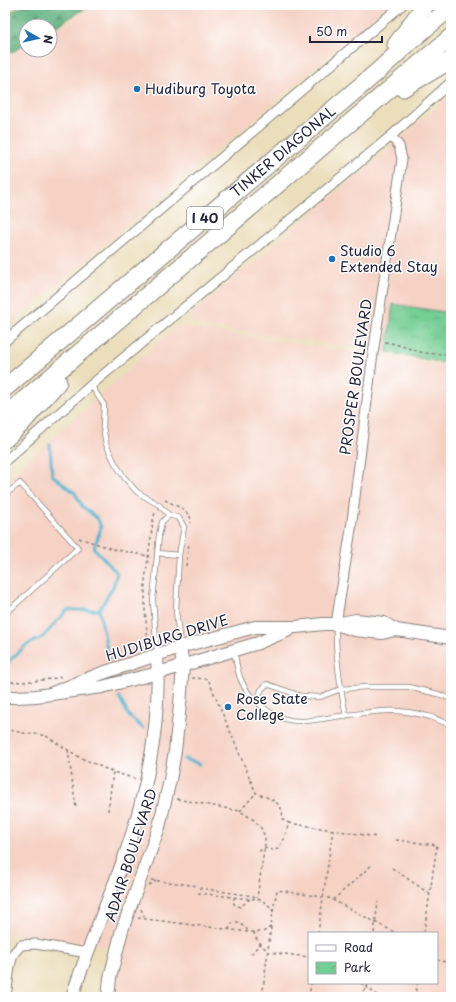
<svg xmlns="http://www.w3.org/2000/svg" width="456" height="1002" font-family="'Playpen Sans',sans-serif">
<style>
.built{fill:#f6d2c5;fill-rule:evenodd}
.forest{fill:url(#forest-firs);stroke:#406a5c}
.park{fill:url(#park-crowns);stroke:#4b7868}
.lines{fill:none;stroke-linecap:round;stroke-linejoin:round}
.stream{stroke:#4baeca;stroke-width:3}
.service-casing{stroke:#86807b;stroke-width:6}
.minor-casing{stroke:#86807b;stroke-width:11}
.tertiary-casing{stroke:#86807b;stroke-width:14}
.motorway-casing{stroke:#86807b;stroke-width:19}
.path{stroke:#86807b;stroke-width:1.5;stroke-dasharray:3 3;stroke-linecap:butt}
.service{stroke:#fff;stroke-width:4.5}
.minor{stroke:#fff;stroke-width:9}
.tertiary{stroke:#fff;stroke-width:12}
.motorway{stroke:#fff;stroke-width:17}
.poi-dot{fill:#1f6fb2;stroke:#fff;stroke-width:1.5}
.labels{text-anchor:middle;stroke-width:3;stroke-linejoin:round;paint-order:stroke}
.shield{fill:#fff;stroke:#646476;stroke-width:1}
.shield-label{font-size:13px;font-weight:bold;fill:#22223b}
.poi-label{font-size:14px;fill:#22223b;stroke:#fff;text-anchor:start}
.street-label{font-size:14px;fill:#22223b;stroke:#fff}
</style>
<defs>
<pattern id="forest-firs" width="22" height="20" patternUnits="userSpaceOnUse"><rect width="22" height="20" fill="#5fb17e"/><path d="M5 1l3.5 6h-7zM16 11l3.5 6h-7z" fill="#4e9068"/></pattern>
<pattern id="park-crowns" width="20" height="18" patternUnits="userSpaceOnUse"><rect width="20" height="18" fill="#74ce94"/><path d="M2 6a3 3 0 1 1 6 0M12 15a3 3 0 1 1 6 0" fill="none" stroke="#64b180"/></pattern>
</defs>
<rect width="100%" height="100%" fill="#fff"/>
<filter id="ink" filterUnits="userSpaceOnUse"><feTurbulence type="fractalNoise" baseFrequency=".025" numOctaves="2"/><feDisplacementMap in="SourceGraphic" scale="8" xChannelSelector="R" yChannelSelector="G"/><feConvolveMatrix kernelMatrix="1 2 1 2 8 2 1 2 1" color-interpolation-filters="sRGB"/></filter>
<filter id="wash" filterUnits="userSpaceOnUse"><feTurbulence type="fractalNoise" baseFrequency=".012" numOctaves="4" result="noise"/><feDisplacementMap in="SourceGraphic" scale="16" xChannelSelector="R" yChannelSelector="G"/><feGaussianBlur stdDeviation="0.9" result="paint"/><feColorMatrix in="noise" values="0 0 0 0 0 0 0 0 0 0 0 0 0 0 0 0 0 1.4 0 .05"/><feComposite in="paint" operator="in"/></filter>
<g filter="url(#wash)">
<rect width="100%" height="100%" fill="#ebdebb"/>
<path class="built" d="M95,5H389L5,329V57L26,46V50H50V33Z
M451,94V313L393,304L387,352L203,326L192,321L189,316L361,173Z
M177,326L386,357L451,367V997H113L119,949L5,933V482ZM309,933H437V983H309Z"/>
<path class="forest" d="M25,5H91L50,30V26H26V44L5,56V14Z"/>
<path class="park" d="M393,304L451,313V364L387,352Z"/>
<g class="lines">
<path class="stream" d="M99,610L109,659
M5,665L25,646L43,637L67,610H99L113,587L117,573L94,548L101,528L98,519L82,506L75,493L52,475L50,444
M119,697L129,716L143,728
M184,759L200,764"/>
</g>
</g>
<g filter="url(#ink)">
<g class="lines">
<g class="service-casing">
<path id="service" d="M91,385L104,405L103,427L106,444L115,463L124,477L137,492L159,505L169,515L179,518L184,527L179,555L176,611L180,645
M5,495L20,483L78,548L5,614
M157,553L179,555
M336,625C335,656 340,686 346,716
M234,650C236,660 237,671 241,680C246,692 253,700 264,708C270,713 277,716 285,719C299,723 314,720 328,718C347,715 366,712 386,711C401,710 416,713 431,717C437,719 444,723 451,724
M157,654L153,600L159,535L162,522L169,515
M257,703L261,690L267,684L301,696L320,697L341,689L366,687H409L438,694L451,699"/>
</g>
<g class="minor-casing">
<path id="minor" d="M5,341L402,5
M5,461L91,385L391,136L451,82
M336,624L351,529L372,361L402,159L399,146L391,136
M6,997L10,966L13,954L21,945L36,944L87,953"/>
</g>
<g class="tertiary-casing">
<path id="tertiary" d="M336,624L355,630L382,633L396,630L451,638
M50,694L97,675L180,647L229,634L255,627H296L323,624H336L356,620L384,623L396,630
M5,697H17L36,696L102,687L158,673L258,643L289,630
M72,997C87,950 107,904 124,858C147,793 161,723 157,655
M108,997L110,978L122,930L159,827L170,780L175,751L180,705L183,666L180,647"/>
</g>
<g class="motorway-casing">
<g id="motorway">
<path d="M396,45L425,5"/>
<path d="M403,88L451,60"/>
<path id="s1" d="M5,388L377,72L413,39L451,7"/>
<path d="M5,416L451,37"/>
<path d="M5,439L22,423L58,382"/>
</g>
</g>
<path class="path" d="M385,342C399,344 411,350 425,353C434,354 442,354 451,354
M165,500L183,509L190,516L191,523
M79,538L113,549L148,556
M186,566L189,542
M146,647L148,641L145,610V581L153,521L155,512
M193,677V678L208,679L256,793C265,797 279,800 282,811C283,814 282,817 283,820L289,823L284,839L278,849L273,850L264,848L257,853
M5,682C26,682 40,681 61,677
M5,729L28,734H37L46,736L79,757L113,772L136,779
M68,750L76,808
M177,799L240,811L254,820L261,828L265,837V844L257,898
M108,811L113,772
M240,811L256,793
M289,823L377,837
M396,840L437,845L424,933
M392,868L430,894
M151,880L199,886
M149,885L156,881
M199,888L253,896L257,898
M198,893L250,899C261,898 267,902 273,911L262,997
M235,897L233,900L234,904L240,907L250,899
M333,900L373,864
M141,909L145,918
M273,911L277,890L329,898L396,933
M138,918L249,932H263L272,926
M229,930L230,926L233,922H238L249,931
M254,932L255,937L268,952L309,957
M318,933L333,829
M374,933L378,902
M251,954L261,943
M437,960L451,963
M361,983L380,997
M309,997L311,983
M362,997L363,991L367,988L368,983
M415,997L417,983"/>
<use href="#service" class="service"/>
<use href="#minor" class="minor"/>
<use href="#tertiary" class="tertiary"/>
<use href="#motorway" class="motorway"/>
</g>
</g>
<g class="poi-dot">
<circle cx="137" cy="89" r="4"/>
<circle cx="332" cy="259" r="4"/>
<circle cx="228" cy="707" r="4"/>
</g>
<g class="labels">
<rect class="shield" x="187" y="207" width="36" height="22" rx="3"/>
<g class="shield-label">
<text x="205" y="223">I 40</text>
</g>
<g class="poi-label">
<text x="145" y="94">Hudiburg Toyota</text>
<text x="340" y="256">Studio 6<tspan x="340" dy="16">Extended Stay</tspan></text>
<text x="236" y="704">Rose State<tspan x="236" dy="16">College</tspan></text>
</g>
<g class="street-label">
<text dy="5" stroke="none"><textPath href="#s1" startOffset="365">TINKER DIAGONAL</textPath></text>
<text transform="translate(356 377) rotate(-82)" y="5">PROSPER BOULEVARD</text>
<text transform="translate(167 638) rotate(-17)" y="5">HUDIBURG DRIVE</text>
<text transform="translate(131 855) rotate(-72)" y="5">ADAIR BOULEVARD</text>
</g>
</g>
<rect width="456" height="1002" fill="none" stroke="#fff" stroke-width="20"/>
<rect x="308" y="932" width="130" height="52" fill="#ffffff" stroke="#a7a7b1"/>
<rect x="316" y="945" width="20" height="6" fill="#ffffff" stroke="#a7a7b1"/>
<text x="344" y="952" font-size="12" fill="#22223b">Road</text>
<rect x="316" y="962" width="20" height="12" fill="url(#park-crowns)" stroke="#a7a7b1"/>
<text x="344" y="972" font-size="12" fill="#22223b">Park</text>
<g transform="translate(38 38) rotate(98)"><circle r="19" fill="#ffffff" stroke="#a7a7b1"/>
<path d="M0-3L7 15L0 10L-7 15Z" fill="#1f6fb2"/>
<text y="-6" font-size="11" font-weight="bold" text-anchor="middle" fill="#22223b">N</text>
</g>
<path d="M310 36v6h72v-6" fill="none" stroke="#22223b" stroke-width="2"/>
<text x="316" y="36" font-size="12" fill="#22223b" stroke="#ffffff" stroke-width="3" paint-order="stroke">50 m</text>
</svg>
